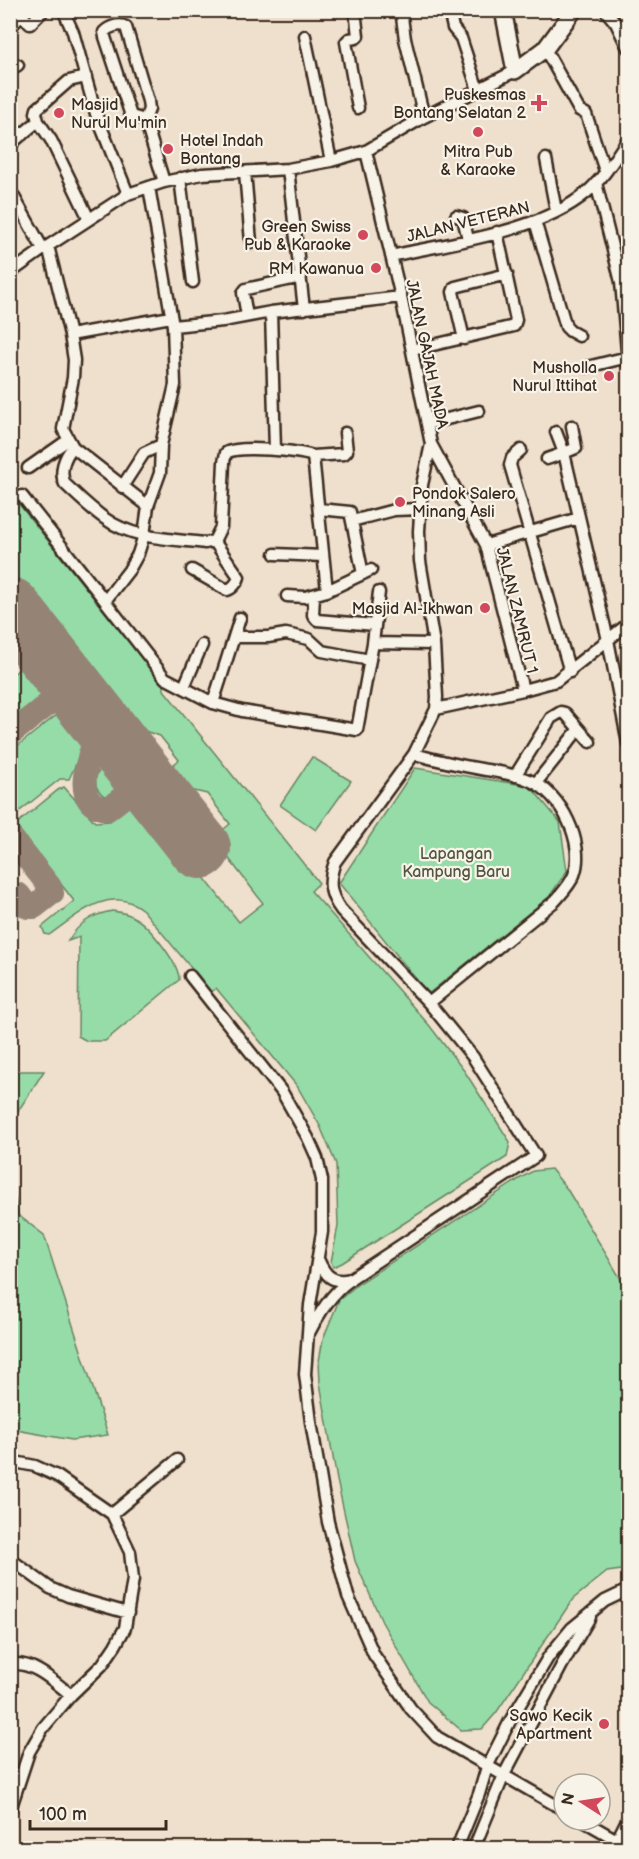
<svg xmlns="http://www.w3.org/2000/svg" width="639" height="1859" font-family="'Balsamiq Sans',sans-serif">
<style>
.green{fill:#96dca8;stroke:#688363;stroke-width:1.5}
.lines{fill:none;stroke-linecap:round;stroke-linejoin:round}
.taxiway{stroke:#958476;stroke-width:24}
.runway{stroke:#958476;stroke-width:62}
.street-casing{stroke:#3b2a1e;stroke-width:15}
.secondary-casing{stroke:#3b2a1e;stroke-width:20}
.street{stroke:#f7f3e8;stroke-width:10}
.secondary{stroke:#f7f3e8;stroke-width:15}
.poi-dot{fill:#d1495b;stroke:#f7f3e8;stroke-width:2}
.labels{text-anchor:middle;stroke-width:4.5;stroke-linejoin:round;paint-order:stroke}
.poi-label{font-size:16px;fill:#3b2a1e;stroke:#f7f3e8;text-anchor:end}
.street-label{font-size:16px;fill:#3b2a1e;stroke:#f7f3e8}
.park-label{font-size:16px;fill:#525640;stroke:#f7f3e8}
</style>
<rect width="100%" height="100%" fill="#efdfcd"/>
<filter id="ink" filterUnits="userSpaceOnUse"><feTurbulence type="fractalNoise" baseFrequency=".0167" numOctaves="2"/><feDisplacementMap in="SourceGraphic" scale="12" xChannelSelector="R" yChannelSelector="G"/><feConvolveMatrix kernelMatrix="1 2 1 2 8 2 1 2 1" color-interpolation-filters="sRGB"/></filter>
<g filter="url(#ink)">
<path class="green" d="M10,493L164,686V690L319,883L311,891L429,1025L465,1072L510,1142L507,1157L342,1263L333,1267L331,1262L338,1226L336,1164L320,1126L297,1086L216,988L211,992L143,910C110,883 76,916 49,935L45,934L42,927L74,901L15,825L58,790L64,787L95,822L110,821L141,797L239,922L263,903L213,838L230,824L207,794L169,785L162,774L179,760L160,736L123,724L11,583Z
M25,664L36,666C40,670 46,676 48,681C55,701 23,717 11,727V676Z
M62,714L78,717L87,729C83,747 77,763 69,779H60L11,818V751L54,717Z
M312,757L351,781L316,830L280,805Z
M108,767L113,769L123,782L113,795L107,797C92,792 91,769 108,767Z
M415,768L530,786L560,822L567,871L549,897L428,994L339,883Z
M112,911C120,912 128,913 135,918C149,926 180,964 179,980L105,1041H87L78,1036L79,937L68,941C79,923 91,915 112,911Z
M11,1064L15,1071H44L11,1122Z
M551,1169L567,1189L628,1291V1569L607,1572L573,1599L496,1713L482,1729L461,1730L428,1702L382,1622L355,1561L337,1480L320,1383L319,1361L323,1339L339,1300L358,1284L519,1179L533,1171Z
M11,1173L18,1215L44,1235L108,1435L72,1440L11,1429Z"/>
<g class="lines">
<path class="taxiway" d="M62,673V688L60,695H71L85,702
M101,722C94,745 64,806 108,809L146,779
M10,734L60,695
M10,836L50,887L52,893L34,907H28L19,895"/>
<path class="runway" d="M10,608L200,848"/>
<g class="street-casing">
<path id="street" d="M17,10L30,24L44,10
M63,10L73,32L96,114L128,194
M355,10L358,36L356,38L349,39L346,42L358,108
M401,10L405,39L424,117
M449,10L453,28L461,38L478,90
M605,10L616,23L628,48
M10,27L22,15
M305,36L331,161
M545,49L579,110L586,114L605,171
M10,70L18,65
M145,120L149,109L148,101L126,27C119,23 109,27 104,32L105,37L131,116L145,120L164,182
M38,121L36,113L37,109L69,81L86,77
M10,125L22,135
M12,143L38,121L51,140L89,219
M546,159L556,211
M288,169L304,309
M245,172L251,242
M180,178L193,282
M596,183L621,282L628,363
M149,187L173,326L175,385L161,445L160,473L148,506L144,535L138,554L129,570L105,601L165,678L213,703L240,618
M10,190L43,249
M456,216L463,218L468,239
M535,221L566,327L570,331L579,336
M48,246L70,335L74,360L73,378L63,429L73,447L148,506
M391,256C449,243 540,232 586,193C603,179 616,157 628,139
M10,273L48,246L128,194L164,182L202,174L288,169L331,161L366,151L424,117L515,71
M271,312L275,450
M247,316L243,293L246,289L301,277
M173,326L223,321L271,312L401,297
M70,335L171,317
M464,339L453,292L455,287L507,274
M412,350L514,326L516,320L497,232
M587,367L628,357
M427,424L479,411
M572,426L576,448L564,453L608,640L628,743
M431,444L486,545L523,690
M73,447C64,457 59,472 65,484C78,496 90,508 104,518C132,539 172,539 205,543L214,541L221,527L224,462L226,453C239,445 298,451 313,456L327,591L305,597L287,596
M521,450L512,458L510,465L570,672
M313,456L344,454L347,451L345,433
M547,459L564,453L556,432
M28,468L68,440
M122,487L144,453L161,445
M22,496L105,601
M319,509L350,512L363,574
M352,521L394,510L420,509
M486,545L579,518
M275,554L323,556
M192,570L227,590C232,589 238,582 239,577L214,541
M327,591L371,570
M314,595L313,615L317,620L375,625
M235,637H268L286,634L309,639L322,651L370,660
M373,643L379,592
M184,687L202,645
M213,703L242,711L357,730L373,643L434,644
M436,709L523,690L556,681L628,624
M414,754C436,760 458,765 481,769C498,772 516,774 531,781C561,793 586,844 574,875C570,885 562,893 555,901L429,1003
M515,776L551,718L561,712L565,713L590,742
M536,783L578,730
M190,976L282,1092L308,1138L317,1158L322,1180V1232L310,1305L305,1374L311,1422L328,1522L348,1596L374,1655L411,1709L437,1737L564,1810
M318,1259C325,1275 332,1284 350,1279L536,1156L473,1057L429,1003L341,910C329,894 328,881 335,862L414,754L436,709L437,697L434,644L420,561L419,531L422,485L431,444L401,297L366,151
M309,1333C320,1312 331,1294 350,1280
M10,1461L35,1466L57,1476L112,1514L130,1552L133,1579L125,1628L115,1646L102,1665L71,1695L43,1728L29,1752L10,1810
M112,1514L177,1460
M10,1559L50,1588L68,1596L128,1613
M10,1664C35,1662 52,1680 71,1695
M582,1820L617,1840
M457,1848L479,1794L487,1767L510,1721L549,1656L572,1628L605,1601L628,1590
M474,1848L504,1775L562,1665L590,1617
M613,1848L628,1818"/>
</g>
<g class="secondary-casing">
<path id="secondary" d="M503,10L515,71L545,49L574,10"/>
</g>
<use href="#street" class="street"/>
<use href="#secondary" class="secondary"/>
</g>
</g>
<g class="poi-dot">
<path d="M536 94h6v6h6v6h-6v6h-6v-6h-6v-6h6z"/>
<circle cx="59" cy="113" r="6"/>
<circle cx="478" cy="132" r="6"/>
<circle cx="168" cy="149" r="6"/>
<circle cx="363" cy="235" r="6"/>
<circle cx="376" cy="268" r="6"/>
<circle cx="609" cy="376" r="6"/>
<circle cx="400" cy="502" r="6"/>
<circle cx="485" cy="608" r="6"/>
<circle cx="604" cy="1724" r="6"/>
</g>
<g class="labels">
<g class="poi-label">
<text x="526" y="100">Puskesmas<tspan x="526" dy="18">Bontang Selatan 2</tspan></text>
<text x="71" y="110" text-anchor="start">Masjid<tspan x="71" dy="18">Nurul Mu'min</tspan></text>
<text x="180" y="146" text-anchor="start">Hotel Indah<tspan x="180" dy="18">Bontang</tspan></text>
<text x="478" y="157" text-anchor="middle">Mitra Pub<tspan x="478" dy="18">&amp; Karaoke</tspan></text>
<text x="351" y="232">Green Swiss<tspan x="351" dy="18">Pub &amp; Karaoke</tspan></text>
<text x="364" y="274">RM Kawanua</text>
<text x="597" y="373">Musholla<tspan x="597" dy="18">Nurul Ittihat</tspan></text>
<text x="412" y="499" text-anchor="start">Pondok Salero<tspan x="412" dy="18">Minang Asli</tspan></text>
<text x="473" y="614">Masjid Al-Ikhwan</text>
<text x="592" y="1721">Sawo Kecik<tspan x="592" dy="18">Apartment</tspan></text>
</g>
<g class="street-label">
<text transform="translate(468 221) rotate(-14)" y="6">JALAN VETERAN</text>
<text transform="translate(428 354) rotate(78)" y="6">JALAN GAJAH MADA</text>
<text transform="translate(518 610) rotate(76)" y="6">JALAN ZAMRUT 1</text>
</g>
<g class="park-label">
<text x="456" y="859">Lapangan<tspan x="456" dy="18">Kampung Baru</tspan></text>
</g>
</g>
<rect width="639" height="1859" fill="none" stroke="#f7f3e8" stroke-width="36"/>
<rect x="18" y="18" width="603" height="1823" fill="none" stroke="#3b2a1e" stroke-width="2" filter="url(#ink)"/>
<g transform="translate(582 1802) rotate(282)"><circle r="28" fill="#f7f3e8" stroke="#aca397" stroke-width="1.5"/>
<path d="M0-4.5L10 22L0 15L-10 22Z" fill="#d1495b"/>
<text y="-9" font-size="16" font-weight="bold" text-anchor="middle" fill="#3b2a1e">N</text>
</g>
<path d="M30 1820v9h136v-9" fill="none" stroke="#3b2a1e" stroke-width="3"/>
<text x="39" y="1820" font-size="18" fill="#3b2a1e" stroke="#f7f3e8" stroke-width="4.5" paint-order="stroke">100 m</text>
</svg>
